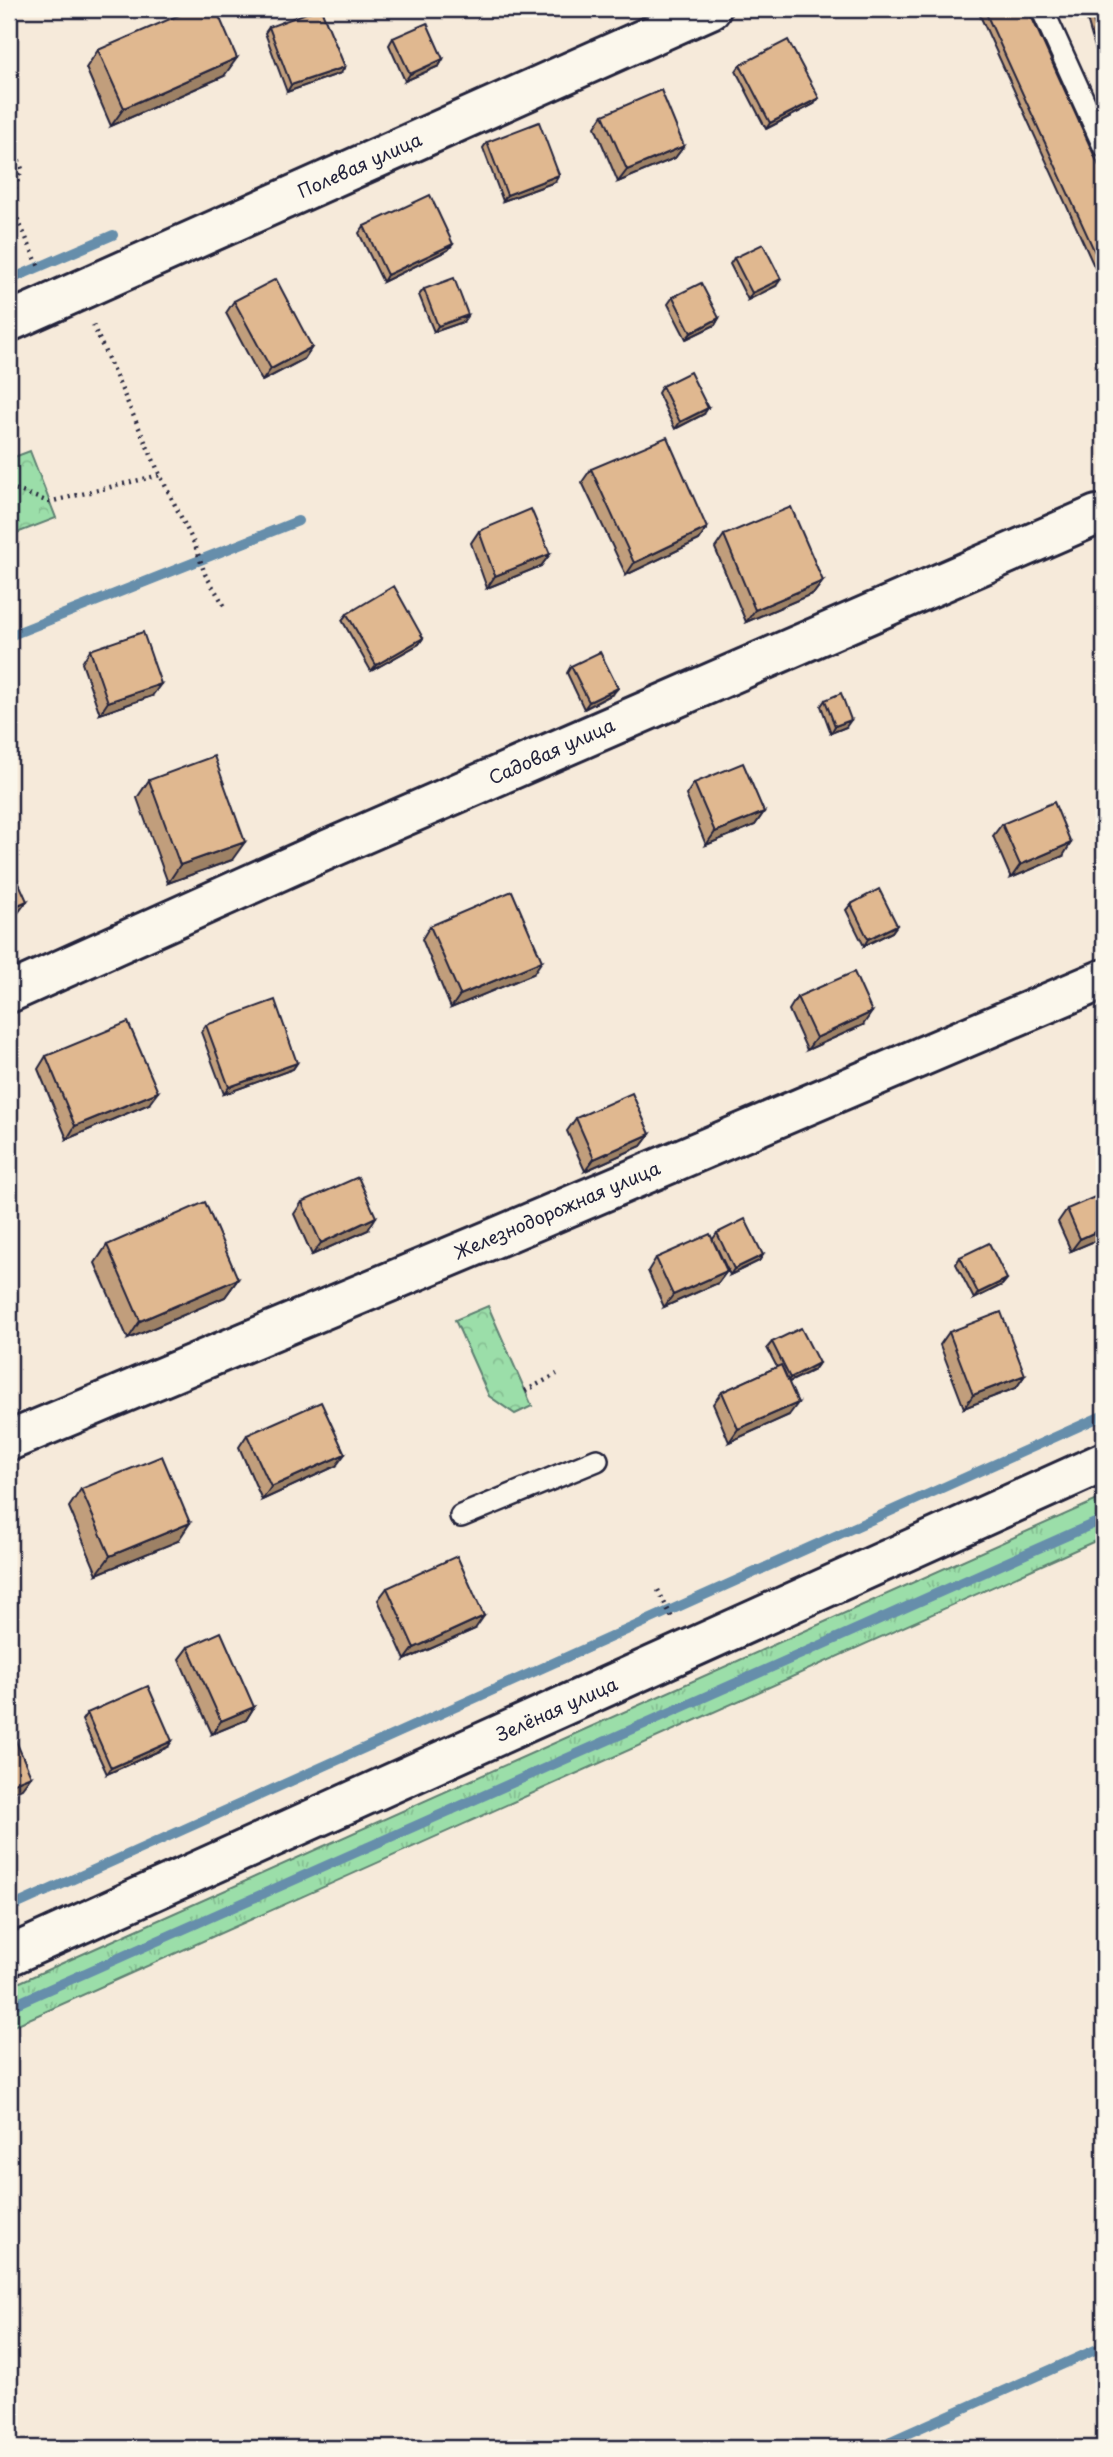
<svg xmlns="http://www.w3.org/2000/svg" width="1113" height="2457" font-family="'Playpen Sans',sans-serif">
<style>
.grass{fill:url(#grass-tufts);stroke:#5e8072;stroke-width:2}
.park{fill:url(#park-crowns);stroke:#5e8072;stroke-width:2}
.lines{fill:none;stroke-linecap:round;stroke-linejoin:round}
.stream{stroke:#668eab;stroke-width:10}
.service-casing{stroke:#22223b;stroke-width:26}
.minor-casing{stroke:#22223b;stroke-width:44}
.path{stroke:#22223b;stroke-width:4.5;stroke-dasharray:2 5;stroke-linecap:butt}
.service{stroke:#fbf7ec;stroke-width:21}
.minor{stroke:#fbf7ec;stroke-width:38}
.wall{fill:#c19e7c;stroke:#22223b;stroke-width:2}
.shaded-wall{fill:#9d8165;stroke:#22223b;stroke-width:2}
.building{fill:#e0b890;stroke:#22223b;stroke-width:2}
.labels{text-anchor:middle;stroke-width:6;stroke-linejoin:round;paint-order:stroke}
.street-label{font-size:18px;fill:#22223b;stroke:#fbf7ec}
</style>
<defs>
<pattern id="grass-tufts" width="24" height="20" patternUnits="userSpaceOnUse" patternTransform="scale(1.75)"><rect width="24" height="20" fill="#9bdea9"/><path d="M3 7l-1-3M5 7V3M7 7l1-3M15 17l-1-3M17 17v-4M19 17l1-3" fill="none" stroke="#85be92"/></pattern>
<pattern id="park-crowns" width="20" height="18" patternUnits="userSpaceOnUse" patternTransform="scale(1.75)"><rect width="20" height="18" fill="#9bdea9"/><path d="M2 6a3 3 0 1 1 6 0M12 15a3 3 0 1 1 6 0" fill="none" stroke="#85be92"/></pattern>
</defs>
<rect width="100%" height="100%" fill="#f6eada"/>
<filter id="ink" filterUnits="userSpaceOnUse"><feTurbulence type="fractalNoise" baseFrequency=".0143" numOctaves="2"/><feDisplacementMap in="SourceGraphic" scale="14" xChannelSelector="R" yChannelSelector="G"/><feConvolveMatrix kernelMatrix="1 2 1 2 8 2 1 2 1" color-interpolation-filters="sRGB"/></filter>
<g filter="url(#ink)">
<path class="grass" d="M1104,1497V1537L9,2028V1987Z"/>
<path class="park" d="M30,451L56,518L9,536V459Z
M488,1306L532,1406L515,1414L489,1396L455,1320Z"/>
<g class="lines">
<path class="stream" d="M9,280L113,235
M9,636L298,521
M9,1908L1104,1415
M9,2007L1104,1519
M875,2448L1104,2346"/>
<g class="service-casing">
<path id="service" d="M1042,9L1104,146
M461,1516L597,1460"/>
</g>
<g class="minor-casing">
<path id="minor" d="M9,322L711,9
M9,993L322,852L1097,515
M9,1441L490,1240L1104,979
M9,1956L1104,1462"/>
</g>
<path class="path" d="M9,134L22,169L10,202L39,267
M93,325L160,475L195,545L205,574L224,605
M9,487L49,502L160,475
M525,1391L557,1374
M658,1590L672,1618"/>
<use href="#service" class="service"/>
<use href="#minor" class="minor"/>
</g>
<path class="wall" d="M977,9H1028L1104,177V288Z
M1084,9H1104V79Z
M269,27L341,73L287,92L265,33Z
M393,38L443,59L439,66L405,81L389,45Z
M98,50L224,76L111,126L86,68Z
M740,65L814,104L766,129L736,71Z
M603,115L684,146L675,158L618,182L595,127Z
M487,142L555,182L503,201L483,148Z
M364,226L453,244L448,250L383,282L359,233Z
M734,258L776,286L748,300L730,264Z
M424,289L463,322L434,332L419,295Z
M673,297L719,318L715,325L686,339L668,304Z
M234,301L312,347L304,359L262,381L226,313Z
M662,386L704,414L675,429L658,393Z
M591,469L707,528L699,540L626,575L582,482Z
M479,531L550,554L541,566L487,588L471,543Z
M724,535L823,581L814,593L746,622L715,548Z
M347,614L423,638L419,644L371,671L342,620Z
M90,650L152,696L100,714L82,663Z
M571,666L613,694L584,709L567,673Z
M825,700L846,727L831,733L821,706Z
M149,780L232,860L168,883L137,798Z
M694,783L764,812L755,825L706,845L686,795Z
M1002,824L1063,856L1011,878L993,836Z
M851,904L897,925L892,932L864,946L846,910Z
M430,926L533,974L451,1008L422,939Z
M797,997L863,1025L807,1050L789,1010Z
M206,1025L297,1063L293,1069L224,1094L201,1032Z
M46,1056L149,1104L67,1139L38,1069Z
M576,1118L650,1134L641,1146L585,1171L567,1131Z
M302,1202L368,1230L312,1255L294,1214Z
M1067,1209L1104,1237L1071,1251L1058,1222Z
M717,1233L763,1255L759,1261L730,1275L715,1244L727,1271L718,1283L664,1307L648,1271L656,1258L713,1239Z
M107,1245L238,1279L225,1297L128,1339L95,1263Z
M960,1257L1007,1279L1002,1285L974,1299L956,1264Z
M949,1332L1025,1375L1016,1388L964,1408L940,1345Z
M772,1342L819,1363L814,1370L789,1382V1415L729,1442L713,1404L722,1392L777,1367L767,1348Z
M247,1435L336,1466L262,1500L239,1447Z
M81,1489L178,1541L97,1574L69,1507Z
M387,1588L475,1629L405,1660L378,1600Z
M188,1647L254,1707L246,1720L212,1734L179,1659Z
M87,1713L168,1747L107,1774L82,1720Z"/>
<path class="shaded-wall" d="M237,58L224,76L111,126L124,108Z
M443,59L439,66L405,81L410,74Z
M345,67L341,73L287,92L291,85Z
M819,98L814,104L766,129L770,123Z
M684,146L675,158L618,182L627,170Z
M559,175L555,182L503,201L507,195Z
M453,244L448,250L383,282L387,275Z
M781,279L776,286L748,300L752,293Z
M468,315L463,322L434,332L438,326Z
M719,318L715,325L686,339L691,333Z
M312,347L304,359L262,381L271,369Z
M708,408L704,414L675,429L680,422Z
M707,528L699,540L626,575L634,563Z
M550,554L541,566L487,588L495,576Z
M823,581L814,593L746,622L755,610Z
M423,638L419,644L371,671L376,665Z
M161,684L152,696L100,714L108,702Z
M618,688L613,694L584,709L589,702Z
M851,720L846,727L831,733L835,726Z
M764,812L755,825L706,845L715,832Z
M245,842L232,860L168,883L180,865Z
M1071,843L1063,856L1011,878L1020,865Z
M27,901L18,913L9,917V909Z
M897,925L892,932L864,946L868,939Z
M542,961L533,974L451,1008L460,995Z
M872,1012L863,1025L807,1050L816,1038Z
M297,1063L293,1069L224,1094L229,1087Z
M158,1092L149,1104L67,1139L75,1126Z
M650,1134L641,1146L585,1171L594,1159Z
M376,1217L368,1230L312,1255L321,1243Z
M1104,1228V1237L1071,1251L1080,1239Z
M763,1255L759,1261L730,1275L734,1269Z
M727,1271L718,1283L664,1307L673,1295Z
M238,1279L225,1297L128,1339L140,1321Z
M1007,1279L1002,1285L974,1299L978,1293Z
M819,1363L814,1370L785,1384L790,1378Z
M1025,1375L1016,1388L964,1408L973,1395Z
M798,1403L789,1415L729,1442L738,1429Z
M345,1454L336,1466L262,1500L271,1487Z
M190,1523L178,1541L97,1574L110,1556Z
M484,1616L475,1629L405,1660L414,1648Z
M254,1707L246,1720L212,1734L221,1721Z
M172,1741L168,1747L107,1774L111,1768Z
M31,1776L22,1788L9,1794V1785Z"/>
<path class="building" d="M193,9H216L237,58L124,108L98,50Z
M317,9H321L345,67L291,85L269,27Z
M984,9H1028L1104,177V272Z
M1090,9H1104V57Z
M427,23L443,59L410,74L393,38Z
M788,40L819,98L770,123L740,65Z
M661,90L684,146L627,170L603,115Z
M539,122L559,175L507,195L487,142Z
M430,195L453,244L387,275L364,226Z
M763,244L781,279L752,293L734,258Z
M454,278L468,315L438,326L424,289Z
M276,279L312,347L271,369L234,301Z
M701,283L719,318L691,333L673,297Z
M690,372L708,408L680,422L662,386Z
M667,437L707,528L634,563L591,469Z
M791,507L823,581L755,610L724,535Z
M531,509L550,554L495,576L479,531Z
M394,586L423,638L376,665L347,614Z
M143,632L161,684L108,702L90,650Z
M600,652L618,688L589,702L571,666Z
M841,693L851,720L835,726L825,700Z
M214,756L245,842L180,865L149,780Z
M743,763L764,812L715,832L694,783Z
M1054,802L1071,843L1020,865L1002,824Z
M9,861L27,901L9,909Z
M879,889L897,925L868,939L851,904Z
M512,891L542,961L460,995L430,926Z
M854,972L872,1012L816,1038L797,997Z
M275,1000L297,1063L229,1087L206,1025Z
M128,1022L158,1092L75,1126L46,1056Z
M632,1093L650,1134L594,1159L576,1118Z
M358,1177L376,1217L321,1243L302,1202Z
M1104,1193V1228L1080,1239L1067,1209Z
M205,1202L238,1279L140,1321L107,1245Z
M745,1219L763,1255L734,1269L717,1233Z
M710,1234L727,1271L673,1295L656,1258Z
M989,1243L1007,1279L978,1293L960,1257Z
M1001,1312L1025,1375L973,1395L949,1332Z
M801,1328L819,1363L790,1378L772,1342Z
M781,1365L798,1403L738,1429L722,1392Z
M321,1402L345,1454L271,1487L247,1435Z
M162,1456L190,1523L110,1556L81,1489Z
M457,1556L484,1616L414,1648L387,1588Z
M221,1632L254,1707L221,1721L188,1647Z
M148,1686L172,1741L111,1768L87,1713Z
M9,1725L31,1776L9,1785Z"/>
</g>
<g class="labels">
<g class="street-label">
<text transform="translate(360 166) rotate(-24)" y="6">Полевая улица</text>
<text transform="translate(552 752) rotate(-24)" y="6">Садовая улица</text>
<text transform="translate(557 1211) rotate(-23)" y="6">Железнодорожная улица</text>
<text transform="translate(557 1710) rotate(-24)" y="6">Зелёная улица</text>
</g>
</g>
<rect width="1113" height="2457" fill="none" stroke="#fbf7ec" stroke-width="35"/>
<rect x="18" y="18" width="1078" height="2422" fill="none" stroke="#22223b" stroke-width="2.5" filter="url(#ink)"/>
</svg>
